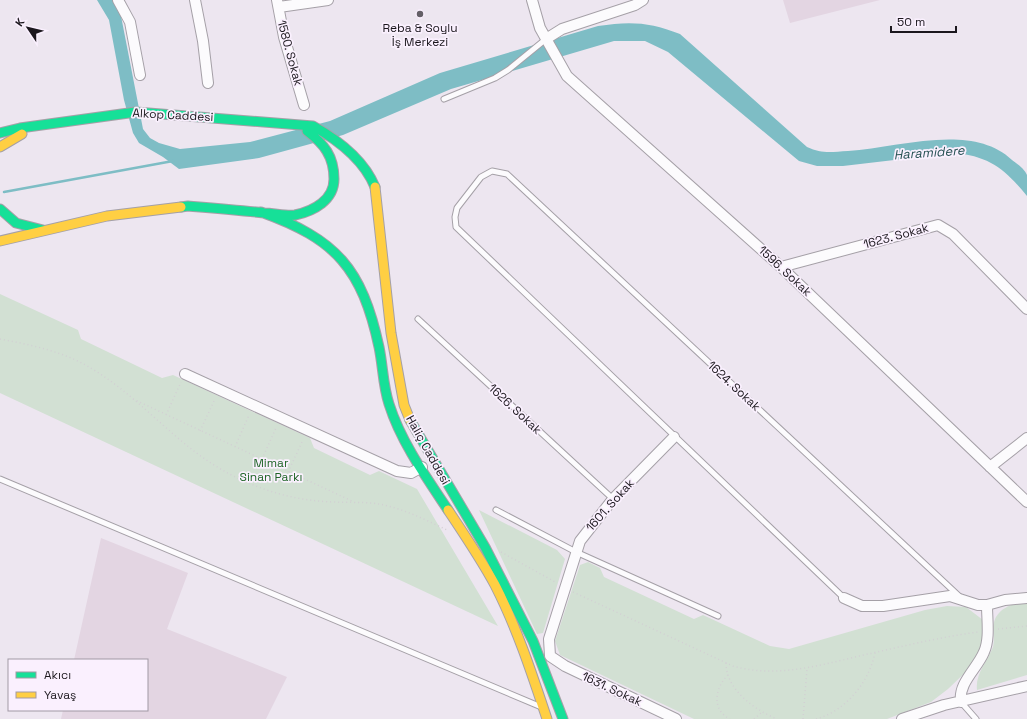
<svg xmlns="http://www.w3.org/2000/svg" width="1027" height="719" font-family="'Space Grotesk',sans-serif">
<style>
.industrial{fill:#e3d5e2}
.green{fill:#d2e0d3}
.water{fill:#7ebdc5}
.lines{fill:none;stroke-linecap:round;stroke-linejoin:round}
.stream{stroke:#7ebdc5;stroke-width:2.5}
.lane-casing{stroke:#a5a0a7;stroke-width:7}
.street-casing{stroke:#a5a0a7;stroke-width:12}
.fast-casing{stroke:#a5a0a7;stroke-width:11}
.slow-casing{stroke:#a5a0a7;stroke-width:11}
.path{stroke:#d2d0d3;stroke-width:1.5;stroke-dasharray:1 3;stroke-linecap:butt}
.lane{stroke:#fcfbfd;stroke-width:5}
.street{stroke:#fcfbfd;stroke-width:10}
.fast{stroke:#16e098;stroke-width:9}
.slow{stroke:#ffcf43;stroke-width:9}
.poi-dot{fill:#645f67;stroke:#faf0fe;stroke-width:1.5}
.labels{text-anchor:middle;stroke-width:3.5;stroke-linejoin:round;paint-order:stroke}
.poi-label{font-size:12px;fill:#1b171d;stroke:#faf0fe}
.street-label{font-size:12px;fill:#1b171d;stroke:#faf0fe}
.park-label{font-size:12px;fill:#1f6527;stroke:#faf0fe}
.water-label{font-size:13px;font-style:italic;fill:#265053;stroke:#faf0fe}
</style>
<rect width="100%" height="100%" fill="#ede6f0"/>
<path class="industrial" d="M783,0H880L790,23Z
M101,538L188,573L167,629L287,677L266,719H61L63,710H147V660H74Z"/>
<path class="green" d="M0,294L78,330L81,339L162,378L173,375L310,438L314,448L370,475L379,471L417,489L498,626L0,393Z
M479,510L557,550L565,559L543,633L537,634Z
M588,562L600,568L604,577L694,619L703,615L770,646L789,649L925,610L947,606L966,607L983,620L986,636L974,664L948,689L931,702L887,719H694L560,655L555,641L580,565Z
M1027,601V675L977,690C975,674 987,662 993,647C996,635 989,624 999,613C1006,605 1017,603 1027,601Z"/>
<path class="water" d="M97,0H114L121,16L143,129L150,138L159,143L180,149L250,142L330,121L440,73L598,26C630,21 650,22 680,34L807,147C822,154 831,152 848,151C898,148 972,122 1012,160C1016,163 1025,169 1027,175C1027,180 1027,190 1027,196C1005,169 989,156 954,153L843,166H817L799,161L668,52L645,41H614L451,89L343,135L259,158L179,169L163,157L139,143L133,133L124,100L109,20Z"/>
<g class="lines">
<path class="stream" d="M4,192L173,161"/>
<g class="lane-casing">
<path id="lane" d="M444,99L495,78L508,70L546,39
M418,319L613,499
M0,479L539,706
M496,510L576,552L718,616
M844,598L456,227L455,217L457,208L481,177L492,171L507,174L959,596
M961,702L976,719"/>
</g>
<g class="street-casing">
<path id="street" d="M118,0L130,22L140,75
M195,0L203,41L208,83
M277,0L284,37L304,105
M532,0L540,28L567,76L781,267L1027,502
M279,7L328,0
M546,39L562,29L635,5L643,0
M781,267L938,225L953,234L1027,309
M185,374L397,471L411,473L422,467
M674,437L613,499L580,541L549,639L550,656L565,666L676,719
M990,467L1027,438
M844,598L862,606H883L950,596L978,605H987L1005,600L1027,598
M961,702C958,683 977,669 984,652C990,639 987,620 987,605
M902,719L944,705L1027,686"/>
</g>
<g class="fast-casing">
<path id="fast" d="M0,133L20,128L136,112L313,126C338,140 364,160 375,187
M181,207L188,206C213,208 239,210 264,213C274,213 285,216 295,215C314,211 334,200 334,179C334,156 324,144 307,131
M0,209L16,223L43,230
M261,212C336,239 362,268 379,347C383,366 383,386 389,404C401,442 426,477 448,510
M410,420L485,547L533,641L563,719"/>
</g>
<g class="slow-casing">
<path id="slow" d="M0,147L22,134
M375,187L391,333L404,405L410,420
M0,241L107,216L181,207
M448,510C464,534 481,559 495,585C517,628 532,674 547,719"/>
</g>
<path class="path" d="M0,339C32,345 66,352 94,370C148,403 182,454 244,481C273,494 302,501 334,502C352,503 370,501 388,506C408,511 428,521 447,530
M133,399L354,502
M166,415L181,382
M200,431L215,399
M235,447L249,415
M262,459L276,428
M288,472L303,440
M501,552L557,583
M573,592L733,666C778,679 824,664 868,654C904,646 941,637 978,632
M998,629L1027,626
M726,663C726,690 755,710 777,719
M728,675C715,687 711,710 730,719
M754,719L762,712
M803,719L807,669
M816,719C846,711 869,682 875,653"/>
<use href="#lane" class="lane"/>
<use href="#street" class="street"/>
<use href="#fast" class="fast"/>
<use href="#slow" class="slow"/>
</g>
<circle class="poi-dot" cx="420" cy="14" r="4"/>
<g class="labels">
<g class="poi-label">
<text x="420" y="32">Reba &amp; Soylu<tspan x="420" dy="14">İş Merkezi</tspan></text>
</g>
<g class="street-label">
<text transform="translate(290 53) rotate(75)" y="4">1580. Sokak</text>
<text transform="translate(173 115) rotate(3)" y="4">Alkop Caddesi</text>
<text transform="translate(896 236) rotate(-15)" y="4">1623. Sokak</text>
<text transform="translate(785 271) rotate(43)" y="4">1596. Sokak</text>
<text transform="translate(734 386) rotate(43)" y="4">1624. Sokak</text>
<text transform="translate(515 409) rotate(43)" y="4">1626. Sokak</text>
<text transform="translate(428 450) rotate(61)" y="4">Haliç Caddesi</text>
<text transform="translate(610 505) rotate(-48)" y="4">1601. Sokak</text>
<text transform="translate(612 689) rotate(25)" y="4">1631. Sokak</text>
</g>
<g class="park-label">
<text x="271" y="467">Mimar<tspan x="271" dy="14">Sinan Parkı</tspan></text>
</g>
<g class="water-label">
<text transform="translate(929 152) rotate(-4)" y="5">Haramidere</text>
</g>
</g>
<rect x="8" y="659" width="140" height="52" fill="#faf0fe" stroke="#a199a4"/>
<rect x="16" y="672" width="20" height="6" fill="#16e098" stroke="#a199a4"/>
<text x="44" y="679" font-size="12" fill="#1b171d">Akıcı</text>
<rect x="16" y="692" width="20" height="6" fill="#ffcf43" stroke="#a199a4"/>
<text x="44" y="699" font-size="12" fill="#1b171d">Yavaş</text>
<g transform="translate(28 28) rotate(305)" stroke="#faf0fe" stroke-width="3" paint-order="stroke">
<path d="M0-3L7 15L0 10L-7 15Z" fill="#1b171d"/>
<text y="-6" font-size="11" font-weight="bold" text-anchor="middle" fill="#1b171d">K</text>
</g>
<path d="M891 26v6h65v-6" fill="none" stroke="#1b171d" stroke-width="2"/>
<text x="897" y="26" font-size="12" fill="#1b171d" stroke="#faf0fe" stroke-width="3" paint-order="stroke">50 m</text>
</svg>
